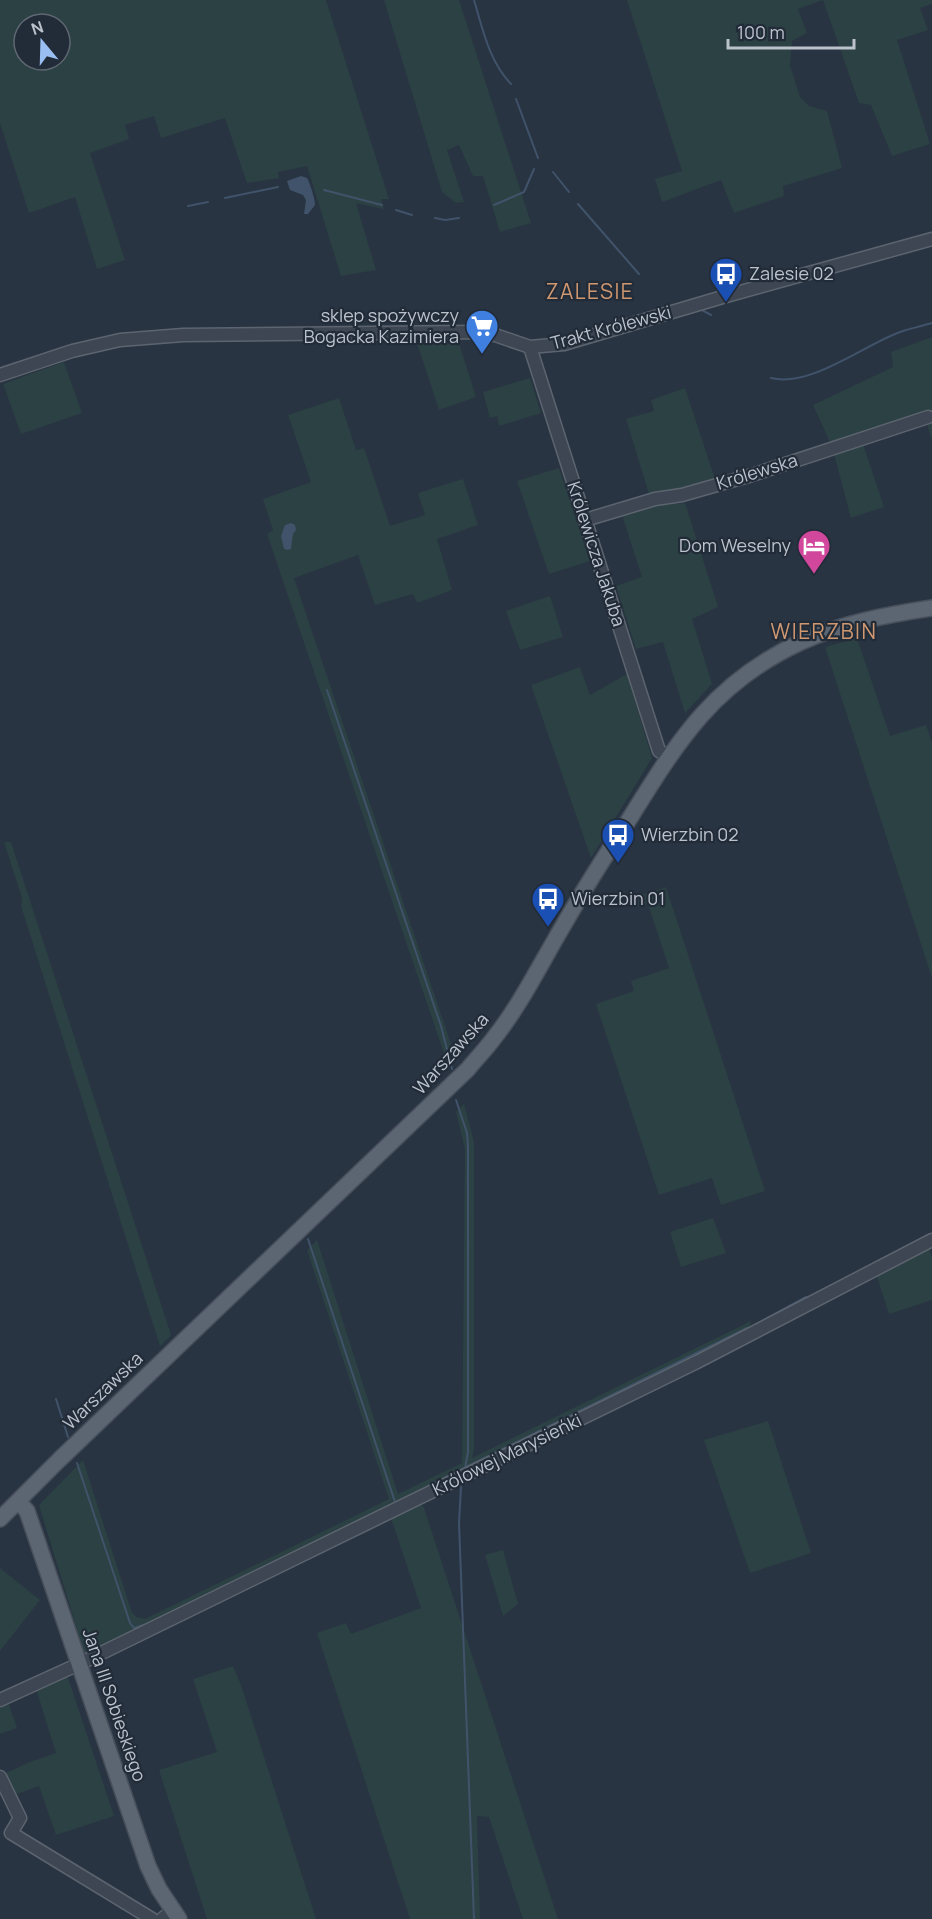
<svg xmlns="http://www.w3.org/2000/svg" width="932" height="1919" font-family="Manrope,sans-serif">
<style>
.green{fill:#2b4143;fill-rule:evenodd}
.water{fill:#40536a}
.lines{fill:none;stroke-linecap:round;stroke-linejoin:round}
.stream{stroke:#40536a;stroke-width:2}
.minor-casing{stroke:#5c646f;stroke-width:15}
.major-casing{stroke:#474f5b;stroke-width:18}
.minor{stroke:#3d4652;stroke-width:12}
.major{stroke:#5c6572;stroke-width:15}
.labels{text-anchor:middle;stroke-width:4.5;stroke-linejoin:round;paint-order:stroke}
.poi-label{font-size:18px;fill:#bbc2cc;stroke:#222b38;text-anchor:start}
.street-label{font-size:18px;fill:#bbc2cc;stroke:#222b38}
.quarter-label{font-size:21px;letter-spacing:1.5px;fill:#d09871;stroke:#222b38}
</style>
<rect width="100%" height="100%" fill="#293442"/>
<path class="green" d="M0,0H326L389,199H381L384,209L356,203L376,270L341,276L307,166L278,172L279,178L247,183L225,118L161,138L154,116L125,125L129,139L90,153L125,260L97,269L75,197L29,213L0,123ZM24,24H60V60H24Z
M384,0H459L531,223L500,232L483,176H473L459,145L447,150L464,202L456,203L442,192Z
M627,0H932V4L920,8L928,30L897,40L930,144L892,156L871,105L859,103L823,0L798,9L807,33L792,41L790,65L800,97L809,106L827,111L842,168L783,186L784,196L734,213L721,180L662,202L655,179L682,171Z
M932,337V441L927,424L830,442L813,405L893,367L891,352Z
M417,343H459L476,397L439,410Z
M64,362L82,413L21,434L3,384Z
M530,378L541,413L499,426L497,416L490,418L483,392Z
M685,388L715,479L680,491L649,494L626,419L654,411L651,400Z
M339,398L356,450L364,448L390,526L425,515L418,493L463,479L478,525L437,539L452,590L417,603L413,594L375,605L358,555L294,578L452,1047L456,1060L449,1068L267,534L273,530L263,499L311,482L288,415Z
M863,444L884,507L851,518L834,454Z
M559,468L590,561L549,574L517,481Z
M685,503L718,607L692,619L712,684L685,713L663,642L636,649L616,586L642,577L622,515L653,506Z
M550,596L563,637L520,650L506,611Z
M857,638L890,736L926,725L932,742V978L825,647Z
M580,667L590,695L627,674L652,758L591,858L531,685Z
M4,842H11L171,1335L160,1346L21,906L22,898Z
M666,887L765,1191L721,1205L712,1178L659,1195L596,1004L634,991L631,981L669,968L648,904L638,907L635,897Z
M464,1104L474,1142V1449L472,1458L751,1321L749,1331L89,1655L84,1652L39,1505L83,1460L132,1613L137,1617L145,1619L389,1499L307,1250L317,1240L398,1494L462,1463L465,1149L456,1112Z
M713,1218L726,1253L681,1267L670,1232Z
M928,1246L932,1257V1300L889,1314L876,1274Z
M768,1421L811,1553L750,1573L704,1440Z
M421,1503L424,1508L558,1919H523L489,1817L477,1816L480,1919H410L317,1633L346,1623L351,1634L421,1608L391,1518Z
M503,1550L518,1604L503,1616L485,1555Z
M0,1568L40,1600L0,1651Z
M233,1666L241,1685L316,1919H207L159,1770L217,1752L193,1679Z
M67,1675L114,1816L56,1835L39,1786L14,1795L4,1774L30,1762L56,1753L36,1689Z
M8,1702L17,1728L0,1734V1706Z"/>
<path class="water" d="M301,176L307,178C310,183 315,199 315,205L308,214H304L306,200L303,195L290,190L287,181Z
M291,523L295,525L296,530L293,534L291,549L288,550L284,549L281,536L285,525Z"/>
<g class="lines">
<path class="stream" d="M474,0C483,30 489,61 511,84
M516,99L538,158
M553,172L569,192
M324,190L382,205
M225,198L278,187
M578,204L639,274
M494,205L524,192L534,169
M188,206L208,202
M396,210L412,215
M435,218L445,220L459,218
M700,309L711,315
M771,378C810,388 864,345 900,332C911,328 922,326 932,323
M327,690L441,1026L452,1069
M456,1100L467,1133L468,1146V1452L465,1468
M308,1239L395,1502
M762,1321L806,1297
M56,1399L68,1437
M77,1463L130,1623L134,1628L147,1624L432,1485
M444,1478L747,1328
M461,1487L459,1523L474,1919"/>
<g class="minor-casing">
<path id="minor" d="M530,347L659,751L668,756
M0,375L72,351L120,340L183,335L471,332L495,335L530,347L564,344L726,296L932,239
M585,520L655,499L682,495L752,475L928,417
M0,1700L79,1664L697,1362L932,1240
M0,1777L20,1818L11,1833L152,1919
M162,1919L172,1911"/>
</g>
<g class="major-casing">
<path id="major" d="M18,1501L27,1511L148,1866L159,1889L179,1919
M0,1519L59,1460L468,1069C476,1059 486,1049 494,1038C521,1004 541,963 563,926C584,889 607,853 630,818C678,741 714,682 801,642C843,623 886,615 932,608"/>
</g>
<use href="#minor" class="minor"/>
<use href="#major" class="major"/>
</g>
<defs>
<g id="bus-pin" transform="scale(1.725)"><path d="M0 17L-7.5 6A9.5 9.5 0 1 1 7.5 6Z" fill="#1a4fb4" stroke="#222b38"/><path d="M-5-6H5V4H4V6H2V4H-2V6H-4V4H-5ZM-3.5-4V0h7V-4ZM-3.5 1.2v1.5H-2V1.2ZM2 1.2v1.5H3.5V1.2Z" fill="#fff"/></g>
<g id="supermarket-pin" transform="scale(1.725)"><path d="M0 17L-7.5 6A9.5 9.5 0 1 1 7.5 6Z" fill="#3f7fe0" stroke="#222b38"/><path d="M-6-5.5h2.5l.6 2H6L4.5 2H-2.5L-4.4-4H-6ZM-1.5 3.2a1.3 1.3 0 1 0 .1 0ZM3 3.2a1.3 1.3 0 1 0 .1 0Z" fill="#fff"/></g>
<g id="hotel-pin" transform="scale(1.725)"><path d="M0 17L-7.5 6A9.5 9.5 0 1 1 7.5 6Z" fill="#d1479c" stroke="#222b38"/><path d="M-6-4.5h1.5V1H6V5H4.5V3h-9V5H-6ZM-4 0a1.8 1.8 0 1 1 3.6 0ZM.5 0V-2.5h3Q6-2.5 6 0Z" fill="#fff"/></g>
</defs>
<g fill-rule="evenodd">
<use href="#bus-pin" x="726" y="274"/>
<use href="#supermarket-pin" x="482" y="326"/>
<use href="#hotel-pin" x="814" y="546"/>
<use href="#bus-pin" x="618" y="835"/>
<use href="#bus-pin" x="548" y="899"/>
</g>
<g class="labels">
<g class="poi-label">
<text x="749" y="280">Zalesie 02</text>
<text x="459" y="322" text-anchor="end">sklep spożywczy<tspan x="459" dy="21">Bogacka Kazimiera</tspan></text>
<text x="791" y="552" text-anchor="end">Dom Weselny</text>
<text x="641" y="841">Wierzbin 02</text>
<text x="571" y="905">Wierzbin 01</text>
</g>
<g class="street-label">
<text transform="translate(611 328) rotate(-15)" y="6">Trakt Królewski</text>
<text transform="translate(757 472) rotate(-17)" y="6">Królewska</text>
<text transform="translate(596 554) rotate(72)" y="6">Królewicza Jakuba</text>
<text transform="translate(451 1054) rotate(-48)" y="6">Warszawska</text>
<text transform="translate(103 1391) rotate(-44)" y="6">Warszawska</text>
<text transform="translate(507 1455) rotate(-26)" y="6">Królowej Marysieńki</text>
<text transform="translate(114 1705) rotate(71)" y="6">Jana III Sobieskiego</text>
</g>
<g class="quarter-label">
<text x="590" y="299">ZALESIE</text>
<text x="824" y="639">WIERZBIN</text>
</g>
</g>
<g transform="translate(42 42) rotate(341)"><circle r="28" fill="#222b38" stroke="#5f6773" stroke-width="1.5"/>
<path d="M0-4.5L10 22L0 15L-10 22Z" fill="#99bef2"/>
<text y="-9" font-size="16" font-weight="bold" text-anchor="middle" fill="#bbc2cc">N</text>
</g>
<path d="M728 39v9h126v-9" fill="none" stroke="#bbc2cc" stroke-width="3"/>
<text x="737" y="39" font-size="18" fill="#bbc2cc" stroke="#222b38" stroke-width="4.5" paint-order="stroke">100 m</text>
</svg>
